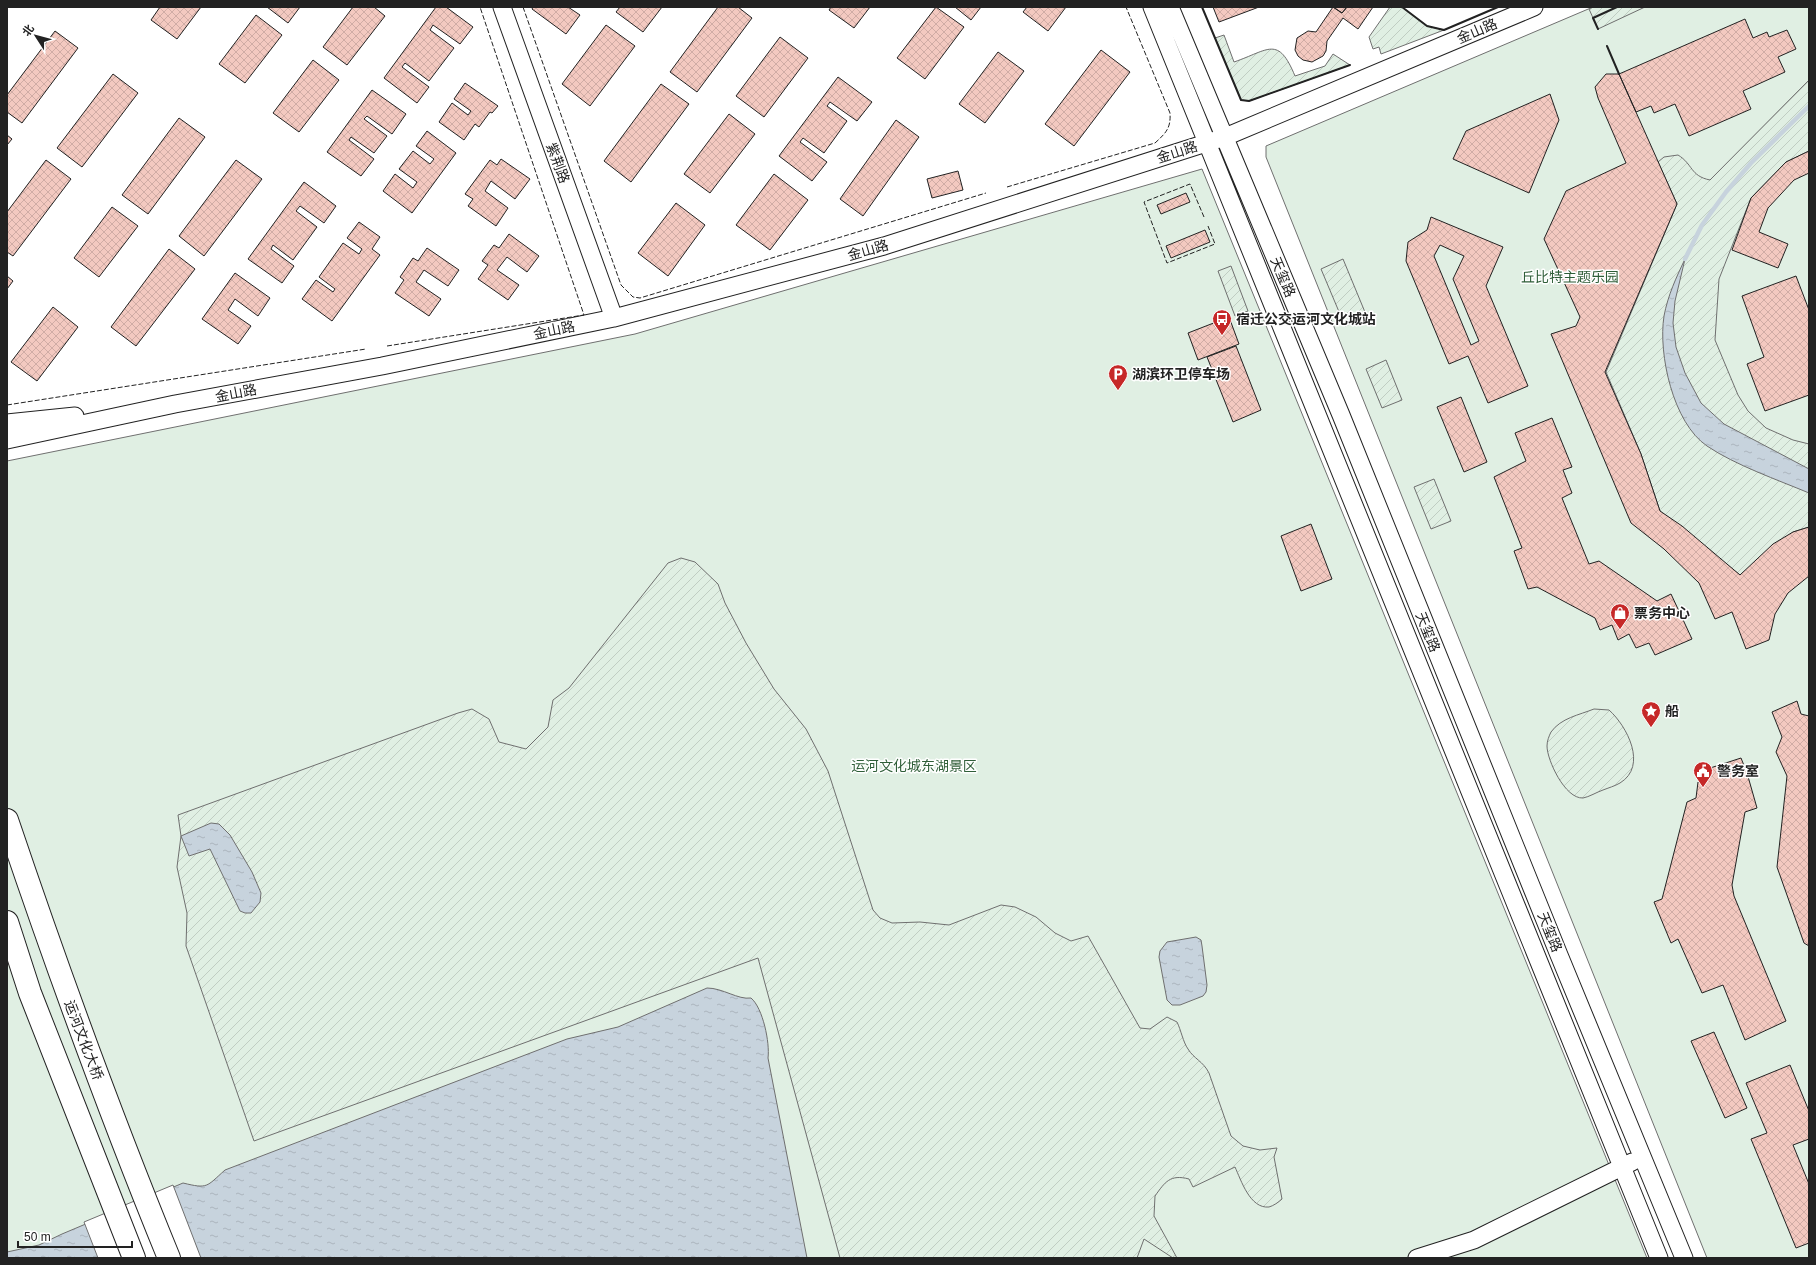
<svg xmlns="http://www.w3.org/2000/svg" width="1816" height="1265" font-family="Arial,'Noto Sans SC',sans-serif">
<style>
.park{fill:#e0efe3;stroke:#6f6f6f}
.garden{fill:url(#garden-furrows);stroke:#6f6f6f}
.water{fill:url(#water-ripples);stroke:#6f6f6f}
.pier{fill:#fff;stroke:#6f6f6f}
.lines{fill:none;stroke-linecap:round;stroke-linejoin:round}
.stream{stroke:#c7d3dd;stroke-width:4.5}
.building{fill:url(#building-cross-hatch);stroke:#222;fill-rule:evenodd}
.minor-casing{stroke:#222;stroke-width:19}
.highway-casing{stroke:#222;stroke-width:24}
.minor{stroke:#fff;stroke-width:17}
.highway{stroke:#fff;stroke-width:22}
.fence{stroke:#222;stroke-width:1;stroke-dasharray:5 2;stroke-linecap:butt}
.wall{stroke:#222;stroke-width:2}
.labels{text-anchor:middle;stroke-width:3;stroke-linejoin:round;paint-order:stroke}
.street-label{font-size:14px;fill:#222;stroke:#fff}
.park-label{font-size:14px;fill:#2f5e38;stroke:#fff}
.poi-label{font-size:14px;font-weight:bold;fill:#222;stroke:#fff;text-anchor:start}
</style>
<defs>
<pattern id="garden-furrows" width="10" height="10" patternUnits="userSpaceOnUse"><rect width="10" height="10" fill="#e0efe3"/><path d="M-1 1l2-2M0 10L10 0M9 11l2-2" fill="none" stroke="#c0cdc2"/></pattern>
<pattern id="water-ripples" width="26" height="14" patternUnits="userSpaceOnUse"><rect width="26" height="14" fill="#c7d3dd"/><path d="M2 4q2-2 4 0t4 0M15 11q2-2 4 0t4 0" fill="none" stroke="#abb5bd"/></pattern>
<pattern id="building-cross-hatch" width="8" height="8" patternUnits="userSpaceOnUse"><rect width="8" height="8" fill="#f3c9c0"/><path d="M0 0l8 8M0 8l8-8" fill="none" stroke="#d0aca5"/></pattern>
</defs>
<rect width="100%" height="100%" fill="#fff"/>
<path class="park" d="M1593,7H1809V1258H1707L1266,157V146Z
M1202,169L1647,1258H7V461L635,334Z"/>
<path class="garden" d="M1390,7H1402L1427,26L1444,30L1381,54L1379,47L1373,49L1369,37Z
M1593,7H1645L1598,29L1589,9Z
M1224,35L1234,62C1269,50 1278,35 1295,76L1325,66L1333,54L1350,65L1249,101L1241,100L1215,38Z
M1809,80V151L1786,162L1751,198L1719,279L1715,340L1738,395L1748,411L1766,428L1793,440L1809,444V527L1793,532L1740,575L1660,511L1641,454L1606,372L1677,204L1658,162L1664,157L1678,155C1693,164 1690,176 1710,180Z
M1343,259L1367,317L1345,326L1321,269Z
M1231,266L1248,311L1235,316L1218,271Z
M1386,360L1402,400L1382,408L1366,369Z
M1434,479L1451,521L1431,529L1414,487Z
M681,558L695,562L718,584L725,603L746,643L774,689L806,729L828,771L873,910L880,918L892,923L920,922L949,925L1001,905L1015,907L1036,917L1055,933L1071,941L1088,936L1140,1028L1150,1029L1167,1017L1177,1022C1181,1030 1183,1042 1188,1049C1194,1059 1203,1061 1209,1073L1231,1136L1243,1146L1260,1150L1277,1148L1274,1157L1282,1199C1279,1202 1273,1206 1269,1207C1250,1209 1241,1180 1235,1167L1193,1187L1189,1179C1170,1174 1165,1182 1155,1196L1154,1216L1177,1258H1173L1144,1239L1137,1258H840L758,958L254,1141L186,946L187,913L177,867L181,836L178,815L458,713L472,709L489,719L499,742L526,749L548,727L553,700L569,688L668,563Z
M1594,709L1609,710C1627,726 1648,766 1620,783C1615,786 1608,788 1603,790C1597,792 1589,797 1583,798C1565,799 1547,760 1547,746C1547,741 1549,736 1551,732C1561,718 1579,715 1594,709Z"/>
<path class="water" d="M1685,259L1675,301L1673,323L1676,347L1685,373L1701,403L1724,424L1809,469V493C1778,480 1735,465 1707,446C1673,423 1658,354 1664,316C1668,295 1676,278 1685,259Z
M211,823L219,824L230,835L252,872L261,893L260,902L251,913H245L240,911L210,849L189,856L181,836Z
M1196,937L1201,940L1202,946L1207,985L1206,992L1203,996L1180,1005H1172L1167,1000L1159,957L1160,951L1167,942Z
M707,988C723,988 738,1000 751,998C763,1008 770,1043 768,1058L807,1258H7V1252L39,1245L62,1234L183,1183C208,1189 206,1187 225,1170L567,1039L618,1027Z"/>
<path class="pier" d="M173,1185L201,1258H98L84,1222Z"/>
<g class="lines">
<path class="stream" d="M1685,259L1702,225L1726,192L1751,163L1809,106"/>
</g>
<path class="building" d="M160,7H201L177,39L151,20Z
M267,7H300L288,23Z
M353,7H374L385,16L347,65L323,47Z
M436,7H446L473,27L460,44L433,25L430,30L454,48L429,81L405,63L402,67L429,87L417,103L384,78Z
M533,7H568L580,15L566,34L532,9Z
M620,7H662L643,32L616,12Z
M718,7H738L752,18L697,92L670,72Z
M831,7H870L854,28L829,10Z
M936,7L964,27L925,79L897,58Z
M955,7H981L971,20Z
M1027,7H1066L1048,31L1023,12Z
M1213,7H1259L1219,22Z
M1333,7H1347L1342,13Z
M1333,7L1342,13L1347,7H1373L1358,29L1343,18L1327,41L1326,51L1323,56L1312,62L1303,60L1298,56L1295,50L1297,38L1308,31L1316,32Z
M256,15L282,35L245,83L219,64Z
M1745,19L1753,38L1767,32L1769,37L1787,30L1796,49L1778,57L1785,72L1743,91L1751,109L1689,136L1675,104L1654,113L1651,106L1636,112L1619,74Z
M606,25L635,46L590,106L562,84Z
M55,31L78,48L22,123L7,112V95Z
M780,37L808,58L764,117L736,96Z
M1101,50L1130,72L1074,146L1045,124Z
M998,52L1024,71L985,123L959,104Z
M313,60L339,80L299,132L273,113Z
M113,74L138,93L82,167L57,148Z
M1606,74H1619L1677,204L1605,372L1641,454L1660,511L1682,526L1740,575L1773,544L1793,532L1809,527V576L1788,593L1775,614L1769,640L1746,649L1732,612L1715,619L1699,583L1664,549L1631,523L1551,334L1576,326L1580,317L1544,239L1566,191L1626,163L1598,98L1595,87Z
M838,77L872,102L857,121L830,102L827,106L847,121L824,153L803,138L800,142L827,162L812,181L779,156Z
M465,83L498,106L492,113L490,112L479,127L475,124L464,140L439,122L452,103L468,115L471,111L454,99Z
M661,84L689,104L631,182L604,161Z
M372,90L406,114L392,134L367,116L364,119L387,136L374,153L351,137L349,140L374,159L361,176L327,152Z
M1550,94L1559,120L1529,193L1453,159L1466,131Z
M729,114L755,134L710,193L684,174Z
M179,118L205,137L148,214L122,195Z
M896,120L919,137L863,216L840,199Z
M427,131L456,153L412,213L383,191L395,174L413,188L417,182L399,169L413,151L430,164L434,159L416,146Z
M7,135L12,139L7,145Z
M1809,151V173L1794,180L1768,208L1759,232L1788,244L1778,268L1732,250L1751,198L1786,162Z
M501,159L530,179L515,199L491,181L485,191L508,208L496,226L468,206L473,199L465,194L490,160L497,165Z
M46,160L71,179L13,256L7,252V212Z
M236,160L262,179L204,256L179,236Z
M958,171L963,190L932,198L927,179Z
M774,174L808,200L770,250L736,225Z
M304,182L336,206L324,223L300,206L296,211L317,227L293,260L273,245L271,249L294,266L282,283L248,259Z
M1186,193L1190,202L1161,214L1157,205Z
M676,203L705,225L668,276L638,253Z
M112,207L138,226L99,277L74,258Z
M1431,217L1503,247L1486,286L1528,386L1488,403L1468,356L1449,364L1406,261L1408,242L1427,230ZM1440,245L1464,256L1453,279L1479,341L1471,345L1434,256Z
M359,222L380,237L372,249L380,255L332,321L302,299L316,280L333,292L335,289L319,277L343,243L359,254L362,249L347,238Z
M1205,230L1210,242L1171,258L1166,246Z
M509,234L539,256L527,272L507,257L497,270L519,285L508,300L478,279L488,265L482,261L494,245L499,248Z
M427,248L459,270L448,286L424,270L416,282L441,299L429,316L395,293L404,280L400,277L413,258L418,261Z
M169,249L195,269L136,346L111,327Z
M235,273L270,298L258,316L235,299L228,310L251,326L238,344L202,319Z
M7,276L13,281L7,289Z
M1796,276L1809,310V395L1765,411L1747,364L1764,357L1742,296Z
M53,307L78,327L37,381L11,362Z
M1229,317L1239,344L1198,360L1188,333Z
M1236,346L1261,410L1233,422L1207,357Z
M1461,397L1487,462L1464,472L1437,407Z
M1552,418L1572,467L1563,470L1572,493L1562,498L1589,564L1599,561L1657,601L1671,594L1692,639L1655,655L1649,643L1636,648L1629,634L1618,640L1612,625L1600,630L1595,618L1537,587L1528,589L1514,551L1522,548L1494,477L1526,461L1515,433Z
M1311,524L1332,579L1301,591L1281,536Z
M1797,701L1801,714L1809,716V946L1804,943L1777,867L1787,776L1776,752L1782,737L1772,712Z
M1741,758L1747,773L1757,808L1745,812L1732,885L1734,896L1786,1021L1745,1040L1723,985L1702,993L1678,939L1671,943L1654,902L1662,899L1687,802L1696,798L1698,782L1703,781L1701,771Z
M1714,1032L1747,1108L1725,1118L1691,1041Z
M1790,1065L1809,1111V1139L1793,1145L1809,1184V1243L1796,1248L1751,1139L1767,1133L1746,1083Z"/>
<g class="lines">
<g class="minor-casing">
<path id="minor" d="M502,7L614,318
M1152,7L1659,1258
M1170,7L1341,415L1559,955L1684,1258
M7,423L75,416
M7,440L175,404L382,366L614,318L884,246L1225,137L1534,7
M1417,1258L1474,1240L1632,1162"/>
</g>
<g class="highway-casing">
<path id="highway" d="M7,820C57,968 110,1114 169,1258
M7,922L30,993L134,1258"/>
</g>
<use href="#minor" class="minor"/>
<use href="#highway" class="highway"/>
<path class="fence" d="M523,7L621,285L633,297L640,298L986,193
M1007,187L1155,143C1166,133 1171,128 1170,113L1126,7
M1204,217L1190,184L1144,202L1167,263L1215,244L1208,226
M387,346L584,315L480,7
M7,405L366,349"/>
<path class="wall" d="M1202,7L1241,100L1249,101L1350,65
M1402,7L1427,26L1444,30L1498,7
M1598,29L1593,18L1617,7
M1607,46L1619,74"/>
</g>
<defs>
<g id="bus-pin" transform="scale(1)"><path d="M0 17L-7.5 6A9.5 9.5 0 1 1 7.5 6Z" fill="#c62828" stroke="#fff"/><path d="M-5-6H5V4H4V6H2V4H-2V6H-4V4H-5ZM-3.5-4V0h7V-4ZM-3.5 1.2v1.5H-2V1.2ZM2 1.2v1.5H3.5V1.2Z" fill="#fff"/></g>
<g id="parking-pin" transform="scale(1)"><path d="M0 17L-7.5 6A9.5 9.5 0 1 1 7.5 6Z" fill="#c62828" stroke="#fff"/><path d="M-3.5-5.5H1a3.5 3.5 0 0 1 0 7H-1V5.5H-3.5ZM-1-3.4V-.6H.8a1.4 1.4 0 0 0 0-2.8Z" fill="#fff"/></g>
<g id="shop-pin" transform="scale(1)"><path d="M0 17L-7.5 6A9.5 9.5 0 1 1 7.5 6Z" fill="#c62828" stroke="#fff"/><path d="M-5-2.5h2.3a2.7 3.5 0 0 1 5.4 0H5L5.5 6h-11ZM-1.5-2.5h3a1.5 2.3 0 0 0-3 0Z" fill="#fff"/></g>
<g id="sight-pin" transform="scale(1)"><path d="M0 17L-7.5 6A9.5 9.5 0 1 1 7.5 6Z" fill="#c62828" stroke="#fff"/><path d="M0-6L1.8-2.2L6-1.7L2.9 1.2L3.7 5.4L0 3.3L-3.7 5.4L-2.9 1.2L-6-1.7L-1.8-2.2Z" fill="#fff"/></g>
<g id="civic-pin" transform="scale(1)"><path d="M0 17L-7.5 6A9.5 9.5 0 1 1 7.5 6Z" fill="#c62828" stroke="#fff"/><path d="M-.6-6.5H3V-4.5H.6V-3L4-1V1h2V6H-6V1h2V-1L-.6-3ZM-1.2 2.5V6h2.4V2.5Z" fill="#fff"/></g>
</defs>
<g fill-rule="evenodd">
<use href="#bus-pin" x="1222" y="319"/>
<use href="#parking-pin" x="1118" y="374"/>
<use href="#shop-pin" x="1620" y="613"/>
<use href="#sight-pin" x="1651" y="711"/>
<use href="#civic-pin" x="1703" y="771"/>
</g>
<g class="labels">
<g class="street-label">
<text transform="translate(1477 31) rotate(-23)" y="5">金山路</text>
<text transform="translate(1177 152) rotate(-18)" y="5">金山路</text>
<text transform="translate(558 163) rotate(70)" y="5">紫荆路</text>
<text transform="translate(868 250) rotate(-16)" y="5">金山路</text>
<text transform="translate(1283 277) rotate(67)" y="5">天玺路</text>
<text transform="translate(554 330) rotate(-12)" y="5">金山路</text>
<text transform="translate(236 393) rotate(-11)" y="5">金山路</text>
<text transform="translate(1428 632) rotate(68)" y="5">天玺路</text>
<text transform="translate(1550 932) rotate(68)" y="5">天玺路</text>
<text transform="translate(84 1040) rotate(69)" y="5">运河文化大桥</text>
</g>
<g class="park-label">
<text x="1570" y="282">丘比特主题乐园</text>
<text x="914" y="771">运河文化城东湖景区</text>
</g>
<g class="poi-label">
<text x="1236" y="324">宿迁公交运河文化城站</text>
<text x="1132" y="379">湖滨环卫停车场</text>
<text x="1634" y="618">票务中心</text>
<text x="1665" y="716">船</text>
<text x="1717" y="776">警务室</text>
</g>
</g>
<rect width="1816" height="1265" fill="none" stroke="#222222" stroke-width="16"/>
<g transform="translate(36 36) rotate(306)" stroke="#ffffff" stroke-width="3" paint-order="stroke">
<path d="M0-3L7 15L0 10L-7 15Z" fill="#222222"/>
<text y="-6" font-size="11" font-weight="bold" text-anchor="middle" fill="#222222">北</text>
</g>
<path d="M18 1241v6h114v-6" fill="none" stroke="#222222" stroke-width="2"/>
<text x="24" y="1241" font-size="12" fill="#222222" stroke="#ffffff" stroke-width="3" paint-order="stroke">50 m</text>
</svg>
